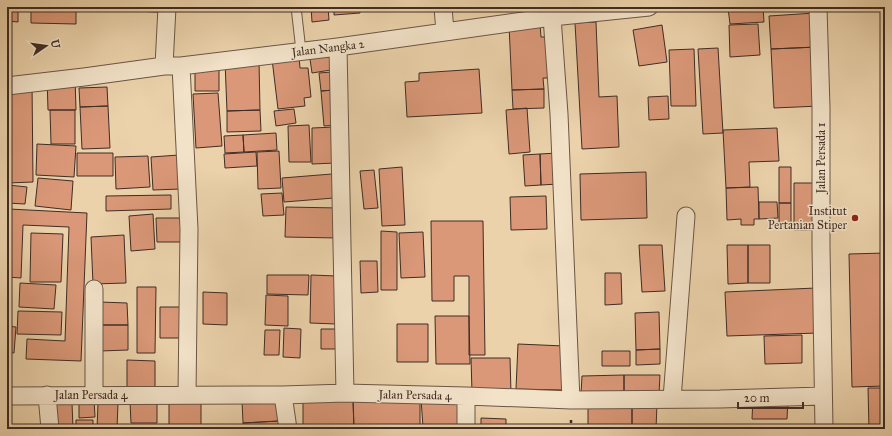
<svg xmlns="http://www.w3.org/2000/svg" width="892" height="436" font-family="'IM FELL Great Primer',serif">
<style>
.building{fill:#da9878;stroke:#402c25}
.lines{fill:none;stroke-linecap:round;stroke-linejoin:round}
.lane-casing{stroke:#6b5646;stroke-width:11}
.street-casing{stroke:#6b5646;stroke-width:19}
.path{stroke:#402c25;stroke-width:2.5;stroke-dasharray:3 2;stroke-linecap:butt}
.lane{stroke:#f2e2c8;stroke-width:9}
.street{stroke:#f2e2c8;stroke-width:17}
.poi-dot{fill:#8f2418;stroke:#f2e2c8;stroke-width:1.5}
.labels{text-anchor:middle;stroke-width:3;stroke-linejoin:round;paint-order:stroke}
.street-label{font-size:12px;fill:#402c25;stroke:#f2e2c8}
.poi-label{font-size:12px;fill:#402c25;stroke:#f2e2c8;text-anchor:end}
</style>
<rect width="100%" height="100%" fill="#ebd2ab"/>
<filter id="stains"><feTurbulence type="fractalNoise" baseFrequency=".005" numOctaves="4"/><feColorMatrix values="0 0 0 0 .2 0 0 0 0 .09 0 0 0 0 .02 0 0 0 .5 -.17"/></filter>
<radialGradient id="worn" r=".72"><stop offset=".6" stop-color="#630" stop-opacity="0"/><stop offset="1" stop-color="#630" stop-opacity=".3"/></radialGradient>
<path class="building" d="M7,7H18V22L7,21Z
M31,7H76V24L31,23Z
M114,7H157V12L114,10Z
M311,7H328L329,20L312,22Z
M334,7H360V13L334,15Z
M745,7H763L764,22L730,24L728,8Z
M815,13L817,47L771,49L769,16Z
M596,22L599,97L617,96L619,147L582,149L575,23Z
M540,24L541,37H548L550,78H543L544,89L512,90L509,25Z
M758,24L760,55L730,57L729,25Z
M662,25L667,62L639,66L633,30Z
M817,47L820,106L774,108L771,49Z
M718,48L723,133L703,134L698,49Z
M334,49L337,69L312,73L309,52Z
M694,49L696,106H671L669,50Z
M299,56L300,68H308L311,97L304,98L305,106L278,109L272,59Z
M259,61L260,110L227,111L225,62Z
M195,67H219V91H195Z
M479,69L482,113L407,117L405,82L419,81V73Z
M332,72L334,90L321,91L319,73Z
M47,77H75L76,110H48Z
M7,84H32L33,182L7,183Z
M107,87L108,106L80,107L79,88Z
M544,89V108L513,109L512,90Z
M334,90L337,125L324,126L321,91Z
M218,93L222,146L196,148L193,94Z
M668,96L669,119L649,120L648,97Z
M108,106L110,148L82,149L80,107Z
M527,108L530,152L509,154L506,110Z
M294,109L296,123L276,126L274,111Z
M50,110H75V144H51Z
M260,110L261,131L227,132V111Z
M309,125L311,162H289L288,126Z
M335,127L336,163L312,164V128Z
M777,128L779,161L749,162L750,187L726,188L723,130Z
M276,133L277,150L244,152L243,135Z
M243,135L244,152L225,153L224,136Z
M37,144L76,146L74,177L36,175Z
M279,151L281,188L258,189L257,152Z
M256,152L257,166L225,168L224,154Z
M77,153H113V176H77Z
M557,153L558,184L541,185L540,154Z
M540,154L541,185L525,186L523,155Z
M179,155L181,189L153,190L151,157Z
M148,156L150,187L116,189L115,157Z
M402,167L405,225L382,226L379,169Z
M779,167H791V203H779Z
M374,170L378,208L364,209L360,171Z
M646,172L647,218L581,220L580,174Z
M332,174L334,198L284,202L282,178Z
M38,178L73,181L71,210L35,206Z
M794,183H817V230H794Z
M8,185L27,187L25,204L7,203Z
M758,187L759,219H754V225H741V219L727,220L726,188Z
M282,193L284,215L263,216L261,194Z
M171,195V209L106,211V196Z
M546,196L547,229L511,230L510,197Z
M759,202H777L778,218L759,219Z
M779,203H791V226H779Z
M286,207L339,208L338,238L285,237Z
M9,209L87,213L81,361L26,359L27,339L65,341L69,227L23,225L21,278L7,277Z
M153,214L155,249L131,251L129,216Z
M156,218H181V242H157Z
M431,221H483L485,355H469V276H454V301H432Z
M381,231L397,232V290H381Z
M423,232L425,277L401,278L399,233Z
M31,233L63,234L61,282H30Z
M124,235L126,283L93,284L91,237Z
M639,245H662L665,291L642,292Z
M727,245H748V283L728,284Z
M748,245H770V283H748Z
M885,253V386L852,387L849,254Z
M360,261H377L378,292L361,293Z
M605,273H621L622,304L605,305Z
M267,275H309L308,295L267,294Z
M311,275L337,276L336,324L310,323Z
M20,283L56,285L54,309L19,307Z
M137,287H156L155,353H137Z
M816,288L818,333L727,336L725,292Z
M203,292L227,293V325L203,324Z
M266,295L288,296V326L265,325Z
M100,302L127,303L128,325H100Z
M160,307H183L184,338H160Z
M18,311L62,312L61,335L17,334Z
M659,312L660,349L636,350L635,313Z
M435,316H469L470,364H436Z
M397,324H428V362H397Z
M100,325H128V350L100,351Z
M7,326L16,327L14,353L7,352Z
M284,328L301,329L300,358L283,357Z
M321,329H337V349H321Z
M265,330H280L279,355H264Z
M802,335V363L765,364L764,336Z
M518,344L564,346L563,390L516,389Z
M660,349V364L636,365V350Z
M602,351H630V366H602Z
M471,358H510L511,393H472Z
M127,360L155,361V388H127Z
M624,375V394H581L582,376Z
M624,375H660L659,394H624Z
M868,388H885V429H869Z
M461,398L463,425L423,427L421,399Z
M753,398L788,399L787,419H752Z
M79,399H94L95,417L79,418Z
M278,399L279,421L243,423L242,401Z
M303,400H353L354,429H303Z
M353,400H420V429H354Z
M130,402H157V423H131Z
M169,402H201V429H169Z
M72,403L73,429H57L56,404Z
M98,403H118L117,429H97Z
M588,404H632V429H588Z
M632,404H657L656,429H632Z
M481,418L506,419V429H481Z
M76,420H93V429H76Z
M279,421V429H243V423Z
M522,425H563V429H522Z
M208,428H241V429H208Z"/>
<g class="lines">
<g class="lane-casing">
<path id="lane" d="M296,7L301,51"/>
</g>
<g class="street-casing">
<path id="street" d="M443,7L445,32
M818,7L821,108V246L824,429
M552,17L559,114L571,400
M338,47L345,393
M164,66L167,7
M181,66L189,229L187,395
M7,86L84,77L164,66H181L338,47L552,17L649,7
M47,395L50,429
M94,395V289
M283,395L288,429
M7,396L283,395L345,393L466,396L571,400L720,399L823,396
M672,399L686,216
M466,429V396"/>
</g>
<path class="path" d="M571,420V429"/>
<use href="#lane" class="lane"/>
<use href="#street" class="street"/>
</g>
<circle class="poi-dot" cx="855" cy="218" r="4"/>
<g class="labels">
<g class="street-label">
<text transform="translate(328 48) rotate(-7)" y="4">Jalan Nangka 2</text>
<text transform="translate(821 158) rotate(-90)" y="4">Jalan Persada 1</text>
<text x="91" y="399">Jalan Persada 4</text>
<text transform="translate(415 395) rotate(1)" y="4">Jalan Persada 4</text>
</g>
<g class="poi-label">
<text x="847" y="215">Institut<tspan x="847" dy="14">Pertanian Stiper</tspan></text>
</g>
</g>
<rect width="892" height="436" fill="none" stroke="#ebd2ab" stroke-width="24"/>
<rect x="8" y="8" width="876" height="420" fill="none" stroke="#402c25" stroke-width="2"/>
<rect x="12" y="12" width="868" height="412" fill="none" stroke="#402c25"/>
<g transform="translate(46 46) rotate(77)" stroke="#f2e2c8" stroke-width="3" paint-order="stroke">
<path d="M0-3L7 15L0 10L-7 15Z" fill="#402c25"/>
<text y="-6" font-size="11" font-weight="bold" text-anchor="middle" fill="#402c25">U</text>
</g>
<path d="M738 402v6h65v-6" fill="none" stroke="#402c25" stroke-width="2"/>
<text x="744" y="402" font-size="12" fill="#402c25" stroke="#f2e2c8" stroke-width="3" paint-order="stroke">20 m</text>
<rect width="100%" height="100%" filter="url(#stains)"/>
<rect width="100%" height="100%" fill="url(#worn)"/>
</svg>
